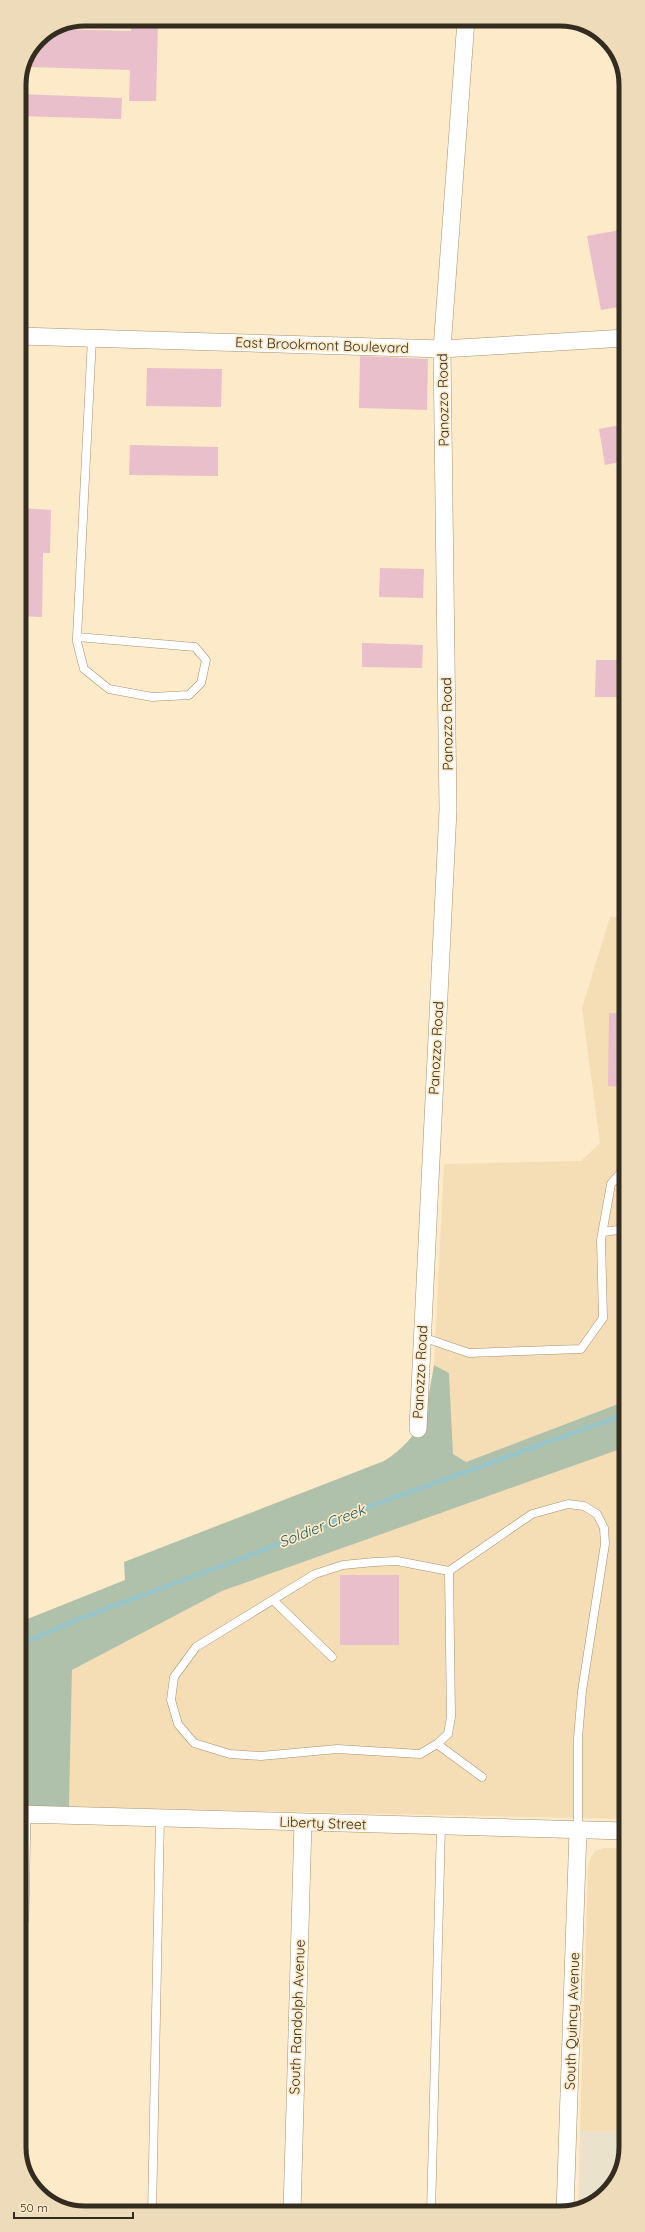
<svg xmlns="http://www.w3.org/2000/svg" width="645" height="2232" font-family="Quicksand,sans-serif">
<style>
.commercial{fill:#ebe2cc}
.built{fill:#f5deb6}
.green{fill:#afc1ab}
.lines{fill:none;stroke-linecap:round;stroke-linejoin:round}
.stream{stroke:#97c5c9;stroke-width:4.5}
.building{fill:#e8bfcb}
.lane-casing{stroke:#a49272;stroke-width:9}
.street-casing{stroke:#a49272;stroke-width:18}
.lane{stroke:#fff;stroke-width:8}
.street{stroke:#fff;stroke-width:17}
.labels{text-anchor:middle;stroke-width:3.5;stroke-linejoin:round;paint-order:stroke}
.street-label{font-size:14px;fill:#332c1f;stroke:#fdeac8}
.water-label{font-size:15px;font-style:italic;fill:#1d5b61;stroke:#fdeac8}
.rim{fill:none;stroke:#332c1f;stroke-width:5}
</style>
<rect width="100%" height="100%" fill="#fdeac8"/>
<path class="commercial" d="M580,2131L626,2132V2147L610,2190L578,2209Z"/>
<path class="built" d="M610,917H625L626,1401L466,1462L453,1454L449,1373L434,1365L444,1164L581,1161L600,1143L582,1008Z
M626,1447V1819L69,1807L72,1670L222,1591Z
M604,1848H626V2132L580,2131L588,1868L591,1857L595,1851Z"/>
<path class="green" d="M434,1365L449,1373L453,1454L466,1462L626,1401V1447L222,1591L72,1670L69,1807L20,1806V1622L125,1580L124,1562L384,1461C425,1435 426,1410 434,1365Z"/>
<g class="lines">
<path class="stream" d="M20,1644L89,1615L248,1556L376,1504L626,1414"/>
</g>
<path class="building" d="M131,23H158L156,101H129L130,70L28,67V53L39,38L53,29L131,31Z
M19,94L122,98L121,119L19,116Z
M625,229V306L601,310L587,236Z
M360,356L428,359L427,410L359,408Z
M147,368L222,369L221,407L146,406Z
M625,424V461L605,465L599,429Z
M130,445L218,447V476L129,475Z
M22,508L51,510L50,553H43L42,617L19,616Z
M380,568L424,569L423,598L379,597Z
M362,643L423,645L422,668L362,667Z
M596,660H625V697H595Z
M609,1013H625V1087L608,1086Z
M340,1575H399V1645H340Z"/>
<g class="lines">
<g class="lane-casing">
<path id="lane" d="M77,637L195,647L206,660L201,683L189,695L152,697L109,689L84,669L77,642V637L92,338
M603,1232L625,1229
M422,1337L469,1353L581,1349L603,1318L601,1240L611,1184L625,1168
M273,1600L332,1657
M437,1744L420,1754L337,1749L261,1756L230,1754L194,1743L178,1724L171,1700L174,1677L196,1647L315,1574L343,1565L374,1562L397,1561L449,1571
M482,1777L437,1744L448,1734L451,1717L449,1571L532,1514L568,1504L584,1506L597,1514L604,1528L605,1544L582,1691L578,1738V1830
M431,2212L441,1826
M152,2213L160,1818"/>
</g>
<g class="street-casing">
<path id="street" d="M19,336L442,349L625,338
M418,1429L448,810L442,349L466,20
M20,1814L626,1831
M20,1918L22,1814
M292,2212L303,1822
M565,2212L578,1830"/>
</g>
<use href="#lane" class="lane"/>
<use href="#street" class="street"/>
</g>
<g class="labels">
<g class="street-label">
<text transform="translate(322 345) rotate(2)" y="5">East Brookmont Boulevard</text>
<text transform="translate(443 400) rotate(-91)" y="5">Panozzo Road</text>
<text transform="translate(447 724) rotate(-91)" y="5">Panozzo Road</text>
<text transform="translate(436 1048) rotate(-87)" y="5">Panozzo Road</text>
<text transform="translate(420 1372) rotate(-87)" y="5">Panozzo Road</text>
<text transform="translate(323 1823) rotate(2)" y="5">Liberty Street</text>
<text transform="translate(297 2017) rotate(-88)" y="5">South Randolph Avenue</text>
<text transform="translate(572 2021) rotate(-88)" y="5">South Quincy Avenue</text>
</g>
<g class="water-label">
<text transform="translate(322 1526) rotate(-22)" y="5">Soldier Creek</text>
</g>
</g>
<path d="M0 0H645V2232H0ZM85 26H560A59 59 0 0 1 619 85V2147A59 59 0 0 1 560 2206H85A59 59 0 0 1 26 2147V85A59 59 0 0 1 85 26Z" fill="#eddbba" fill-rule="evenodd"/>
<path class="rim" d="M85 26H560A59 59 0 0 1 619 85V2147A59 59 0 0 1 560 2206H85A59 59 0 0 1 26 2147V85A59 59 0 0 1 85 26Z"/>
<path d="M14 2212v6h119v-6" fill="none" stroke="#332c1f" stroke-width="2"/>
<text x="20" y="2212" font-size="12" fill="#332c1f" stroke="#fdeac8" stroke-width="3" paint-order="stroke">50 m</text>
</svg>
